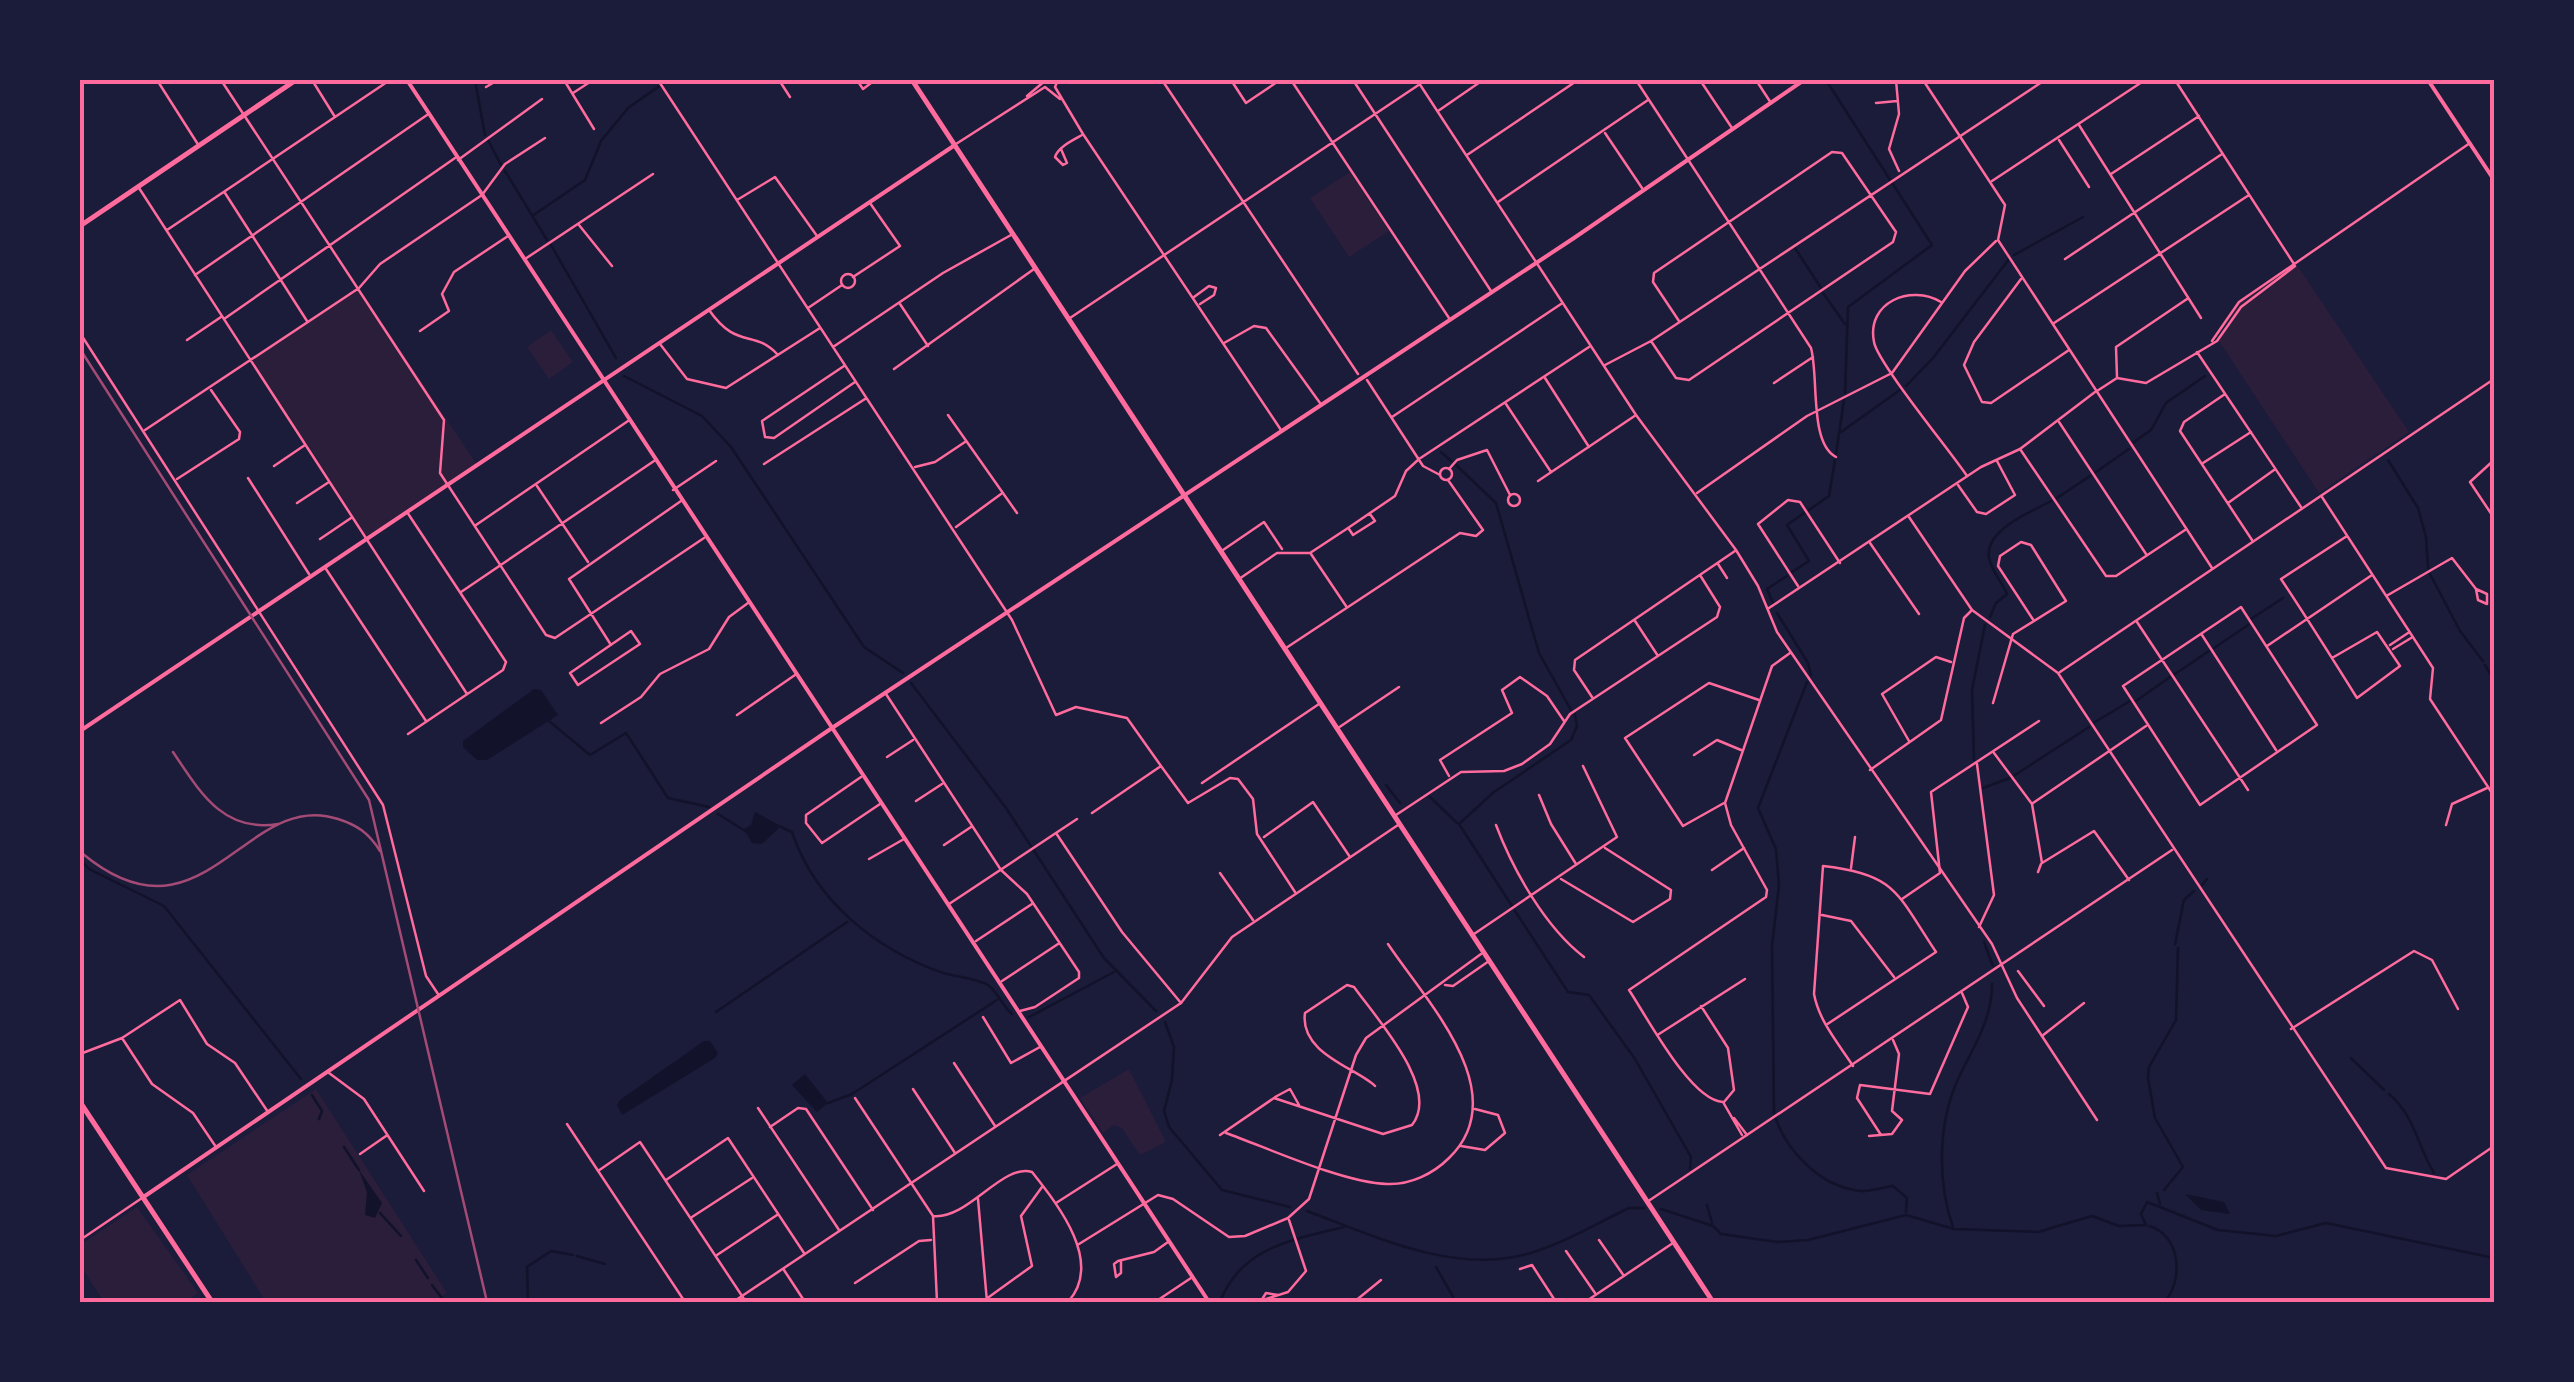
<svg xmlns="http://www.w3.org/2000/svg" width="2574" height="1382" font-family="'Open Sans',sans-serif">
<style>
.green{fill:#2a1e3b}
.water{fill:#12122b}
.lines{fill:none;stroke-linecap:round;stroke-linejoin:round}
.stream{stroke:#12122b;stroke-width:2.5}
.minor{stroke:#ff6b9d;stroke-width:2.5}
.tertiary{stroke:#ff6b9d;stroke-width:2.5}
.secondary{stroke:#ff6b9d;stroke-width:4}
.primary{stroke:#ff6b9d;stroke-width:5}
.trunk{stroke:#ff6b9d;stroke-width:5}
.rail{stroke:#a44b75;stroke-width:2.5}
.neatline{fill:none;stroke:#ff6b9d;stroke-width:4}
</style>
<rect width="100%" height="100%" fill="#1b1b3a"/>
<path class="green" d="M1350,172L1389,231L1349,257L1310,198Z
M2295,262L2409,432L2319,493L2219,341L2240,299Z
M359,288L477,465L366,540L251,361Z
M551,330L573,362L549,379L527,347Z
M1129,1069L1166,1142L1140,1155L1122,1128L1114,1125L1103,1133L1080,1098Z
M316,1089L447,1293L433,1302H266L187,1175Z
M137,1207L198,1293L185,1302H104L80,1265V1245Z"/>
<path class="water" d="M534,689L541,690L558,715L487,760H477L463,747V741Z
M755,812L781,826L762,844L752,843L744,829L751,825Z
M704,1041H710L718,1053L715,1058L622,1115L617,1105L620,1100Z
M805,1074L828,1103L817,1112L792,1085Z
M359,1170L382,1203L375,1218L365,1215L367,1192Z
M2185,1194L2224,1202L2230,1214L2201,1210Z"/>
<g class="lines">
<path class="stream" d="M475,80L485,135
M1826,80L1932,245L1848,307L1845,393
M488,140L501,165
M505,171L547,240
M532,216L585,180L601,141L628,108L668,80
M551,245L616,358
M1795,248L1821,288
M2014,255L2083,217
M1823,293L1845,324
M624,376L702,416L731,447L864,647L903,673
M1906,386L1933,358L2009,259
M1841,432L1900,390
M2134,442L2151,430L2166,403L2205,376
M1441,452L1451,461
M1836,454L1844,400
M2388,460L2418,508L2426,537L2428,568
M1456,465L1496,503L1539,653L1571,710
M2096,472L2129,449
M2057,498L2090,476
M1809,510L1829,496L1835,460
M1792,572L1809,561L1787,525L1804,513
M2430,574L2460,631L2483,661
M1773,603L1767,589L1787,576
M1777,613L1808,663L1811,675
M1990,617L1996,603L2007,594C2002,582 1991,570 1989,558C1984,530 2031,512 2051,501
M2251,619L2283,598
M2214,648L2248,625
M2485,665L2494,680
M2175,674L2209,651
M911,683L1006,808L1104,958L1156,1011
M2136,701L2170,677
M549,721L590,755L626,733L668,798L709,807
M2095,722L2130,701
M1974,760L1972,690L1985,625
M2015,775L2089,727
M1386,785L1400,803
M1983,788L2010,778
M1430,797L1457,823
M718,814L750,834
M781,827L792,832C815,901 875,949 943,973C957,977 975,978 988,985C997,991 1003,1007 1012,1014
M80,859L89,869L164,906L301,1079
M2202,885L2207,879
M1512,906L1459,824L1494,792L1571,740L1577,726L1575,715
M1515,911L1568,992L1589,995L1635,1059L1691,1157L1690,1169
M1984,942L1993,966
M2175,944L2184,900L2194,891
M716,1012L847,922
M1029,1017L1114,972
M1165,1022L1174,1047L1172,1080L1164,1111L1169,1127L1222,1190L1290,1207
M2351,1058L2384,1090
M2389,1094C2415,1116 2417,1145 2434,1173
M312,1095L322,1111L319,1119
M828,1103L852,1094L997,1000
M1774,1113L1772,946L1779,885L1776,849L1758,808L1807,682
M1776,1119C1787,1151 1819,1184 1854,1190C1867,1193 1879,1188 1893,1186L1907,1198L1906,1212
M344,1147L359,1170
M2164,1190L2183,1167L2155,1118L2148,1078L2149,1067L2176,1020L2178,948
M2157,1193L2160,1204
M1707,1205L1712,1223
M1661,1209L1713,1226L1721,1234L1777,1242L1808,1240L1906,1215L1954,1229L2038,1232L2092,1216L2119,1226L2146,1225L2141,1214L2147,1202L2218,1230L2276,1236L2326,1223L2494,1258
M1307,1211C1374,1236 1451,1273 1523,1255C1559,1246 1595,1224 1629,1208H1644
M380,1213L401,1236
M2149,1226C2181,1235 2184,1281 2164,1302
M1953,1227C1937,1181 1938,1123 1958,1079C1973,1047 1992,1021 1992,984
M577,1256L605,1264
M416,1260L428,1278
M1436,1267L1456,1302
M432,1285L445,1302
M528,1302L527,1267L551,1251L573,1255
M1220,1302C1241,1247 1292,1240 1344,1227"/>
<path class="minor" d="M157,80L199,146
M221,80L444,420L440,473L546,635L555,638L704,538
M312,80L335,117
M564,80L594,129
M658,80L1012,620L1056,715L1076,707L1127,718L1161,766
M779,80L790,97
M857,80L863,89L875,80
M1162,80L1358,374
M1231,80L1246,103L1280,80
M1291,80L1449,318
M1353,80L1491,291
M1636,80L1811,348C1819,377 1809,443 1836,457
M1700,80L1732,128
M1756,80L1771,103
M1896,80L1899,114L1889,149L1899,171
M2175,80L2294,264
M486,87L498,80
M573,93L593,80
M1876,103L1897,101
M1438,111L1483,80
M2079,125L2201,318
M1605,133L1642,188
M2059,140L2089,187
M1061,149L1067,163L1063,165L1055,157C1058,147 1073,140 1082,135
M1467,155L1578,80
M458,160L542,99
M2111,174L2199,116
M1992,181L2145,80
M139,188L467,694
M225,193L307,321
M737,200L775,177L817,236
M1498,202L1648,100
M579,225L612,266
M167,230L390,80
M525,259L653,174
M2065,259L2222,154
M841 281a7 7 0 1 1 14 0a7 7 0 1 1-14 0Z
M195,275L427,115
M853,277L900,246L870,203
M2021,279L1974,342L1964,365L1982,402L1991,403L2069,350
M1194,297L1209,286L1216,288L1214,295L1200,304
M1941,302C1911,284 1866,302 1874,342C1877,362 1951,452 1967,476
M900,304L928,346
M808,308L842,285
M709,310C738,351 753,328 778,355
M1070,318L1420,84
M224,319L455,158
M2054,323L2249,195
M420,331L449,311L442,294L454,272L508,236
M187,340L221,317
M1651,341L1676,378L1689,380L1893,242L1896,232L1842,153L1832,152L1654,273L1653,282L1679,321
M2212,341L2239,302L2470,143
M1224,343L1254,326L1266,328L1320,403
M660,344L687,379L726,388L820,328
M833,347L943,273L1011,235
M2197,352L2301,507
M1605,365L1651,341L2045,80
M844,366L762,421L765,437L774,438L855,382
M894,369L1034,269
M2117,377L2116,347L2187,299
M1545,378L1589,447
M1367,380L1423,466L1440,475
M1774,383L1813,357
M2097,391L2117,378L2146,383L2217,341L2241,307L2295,266
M2225,394L2184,422L2180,431L2252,540
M1506,404L1551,472
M948,415L1017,513
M1392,417L1561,304
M2059,422L2146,554
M145,430L359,288L380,264L482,195L505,164L545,138
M2020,449L2106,576H2116L2185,530
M2494,460L2470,482L2494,518
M2203,463L2251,432
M764,464L865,399
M274,466L305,445
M915,467L935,462L965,442
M1440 474a6 6 0 1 1 12 0a6 6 0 1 1-12 0Z
M1449,469L1457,460L1487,450L1510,495
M248,478L309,574
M177,479L239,439L240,432L211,390
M1538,481L1636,415
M1958,485L1977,512L1986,514L2015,495L1997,461
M537,486L588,562
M673,490L716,461
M1697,493L1807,416L1892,373L1965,271L1996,241
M1508 500a6 6 0 1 1 12 0a6 6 0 1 1-12 0Z
M2322,497L2433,668L2430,699L2494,796
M297,503L329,482
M2228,503L2274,470
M407,512L506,662L503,670L408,734
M476,525L628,421
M956,527L1001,494
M1349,529L1353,535L1375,521L1370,514
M320,539L351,518
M1870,543L1919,614
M1223,550L1264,522L1282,549
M1311,554L1346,606
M1718,564L1727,578
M326,569L426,721
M1239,579L1277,553H1310L1348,528L1395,496L1406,471L1419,459L1589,347
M1798,586L1758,524L1788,500L1800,502L1840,563
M461,592L654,461
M2388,595L2452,558L2476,589L2478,600L2487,604V594L2476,589
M2241,607L2317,725L2200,805L2123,686Z
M1635,621L1658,656
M2137,622L2248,790
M631,631L640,644L578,685L570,673Z
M2202,635L2276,750
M611,645L569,579L681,501
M2390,645L2408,633
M2267,646L2372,575
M1286,648L1460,533L1476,536L1483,530L1448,480
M2393,649L2411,638
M2332,658L2377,632L2400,666L2357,698C2332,658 2307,618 2281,579L2347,536
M886,694L1001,870L1027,894L1079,972V978L1035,1007L1020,1011
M1592,697L1574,670L1575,660L1735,551
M1993,703L2013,634L2066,601L2031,545L2021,542L2000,556L1998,566L2034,621
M737,715L795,675
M601,723L641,697L660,674L709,649L729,617L748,603
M1338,728L1399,687
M1909,741L1882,694L1936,657L1951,662
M1994,753L2032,804L2042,863L2094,831L2129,880
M1694,755L1717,740L1741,750
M887,757L913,740
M1977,764L1994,895L1979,927
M1870,770L1941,720L1964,618L1972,610
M1449,776L1440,760L1512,713L1502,690L1520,677L1547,696L1564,721
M861,777L806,815V823L822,843L880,804
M1202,783L1319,704
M1539,795L1551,824L1576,864
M916,801L942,784
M1724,803L1683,826L1625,738L1709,683L1759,700
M2033,803L2146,726
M1092,813L1161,766L1188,803L1230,778L1238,779L1253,799L1257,834L1295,892
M1396,815L1461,772L1504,771L1522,764L1550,744L1570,714L1717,617L1720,607L1700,575
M1496,825C1513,870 1545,927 1584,957
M2446,825L2452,804L2487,788
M1056,833L1122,932L1181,1003
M1264,837L1313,802L1350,857
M944,845L971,827
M869,859L904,839
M1851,868L1855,837
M1712,870L1744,848
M2038,872L2041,864
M1220,873L1253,920
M1561,879L1633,922L1670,899L1671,890L1605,848
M1902,899L1940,873L1931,792L2039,721
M949,904L1077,819
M1822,915L1851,921L1894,977
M1474,934L1617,837L1583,766
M976,941L1032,904
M2018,971L2044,1006
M1002,981L1058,944
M1445,985L1453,986L1489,961
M1701,1006L1728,1048L1734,1090L1724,1102
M983,1017L1011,1063L1040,1047
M1826,1025L1936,952C1897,894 1897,874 1823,866L1814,994C1819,1021 1838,1043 1853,1066
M2291,1029L2414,951L2432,960L2458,1009
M1659,1034L1745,979
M2042,1036L2084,1003
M122,1038L152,1084L193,1113L216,1147
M80,1054L122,1038L180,1000L207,1044L235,1063L268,1112
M954,1063L995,1126
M329,1073L364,1099L424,1191
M913,1089L955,1153
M1275,1097L1290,1089L1299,1105
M855,1098L933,1216L937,1302
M758,1108L839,1230
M1734,1118L1747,1135
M567,1124L685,1302
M770,1127L798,1108L806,1109L873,1210
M1226,1133C1268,1148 1344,1183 1387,1184C1410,1185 1433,1174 1449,1158C1516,1093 1425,1000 1388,944
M1220,1135L1274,1098L1383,1134L1412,1125C1441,1089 1377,1019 1354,987L1347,985L1305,1013C1299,1054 1359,1069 1375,1086
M1742,1135L1723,1102C1691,1101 1647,1017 1629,990L1766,897L1767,890L1731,825L1725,803L1772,666L1790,653
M1881,1135L1857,1098L1860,1085L1930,1094L1968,1007L1962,993
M1869,1136L1892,1134L1902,1120L1892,1111L1899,1054L1893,1040
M1461,1146L1485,1150L1505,1133L1498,1115L1475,1109
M360,1154L386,1136
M598,1171L640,1142L746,1302
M666,1180L728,1138L804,1253
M978,1199L987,1302
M1056,1203L1117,1164
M933,1216C968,1220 1002,1163 1032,1172C1058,1205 1104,1262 1068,1302
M692,1217L752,1178
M1599,1240L1624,1276
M1079,1244L1158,1195L1173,1199L1229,1237L1245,1236L1288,1218L1309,1199L1356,1055L1366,1038L1481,954
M1566,1251L1595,1293
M717,1255L777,1215
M1121,1261V1273L1116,1277L1114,1264L1118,1261L1154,1252L1168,1242
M1520,1269L1532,1265L1556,1302
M784,1270L805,1302
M855,1283L919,1241L931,1240
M1260,1301L1288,1292L1306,1271L1289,1220
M1261,1301L1266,1293L1278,1295
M982,1302L1032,1266L1021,1216L1042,1187
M1155,1302L1191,1278
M1354,1302L1381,1280
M1585,1302L1673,1243"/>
<path class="tertiary" d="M1058,80L1055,87L1083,134L1281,430
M1417,80L1636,415L1736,550L1758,586L1777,632L1992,944L2017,998L2097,1120
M1923,80L2005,205L1998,240L2212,568
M1027,96L1046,80
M956,144L1045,87L1060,99
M80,333L383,805L426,976L438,994
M1909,517L1972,610L2058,673L2386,1168L2446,1179L2494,1146
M1769,608L1981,467L2020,449L2095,392
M2060,672L2494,379
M1647,1202L2172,850
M80,1240L142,1198
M733,1302L1181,1003L1232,937L1398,825"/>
<path class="secondary" d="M407,80L1209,1302
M2428,80L2494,180
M80,731L955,145
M145,1196L832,728L1574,238L1804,80"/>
<path class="primary" d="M912,80L1713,1302
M80,226L296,80"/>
<path class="trunk" d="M80,1102L212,1302"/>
<path class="rail" d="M80,349L369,800L487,1302
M173,752C200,792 223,833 278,824
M83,854C203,953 246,788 338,819C357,825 369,833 380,851"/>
</g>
<rect width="2574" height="1382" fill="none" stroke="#1b1b3a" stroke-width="165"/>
<rect x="82" y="82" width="2410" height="1218" class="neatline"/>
</svg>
